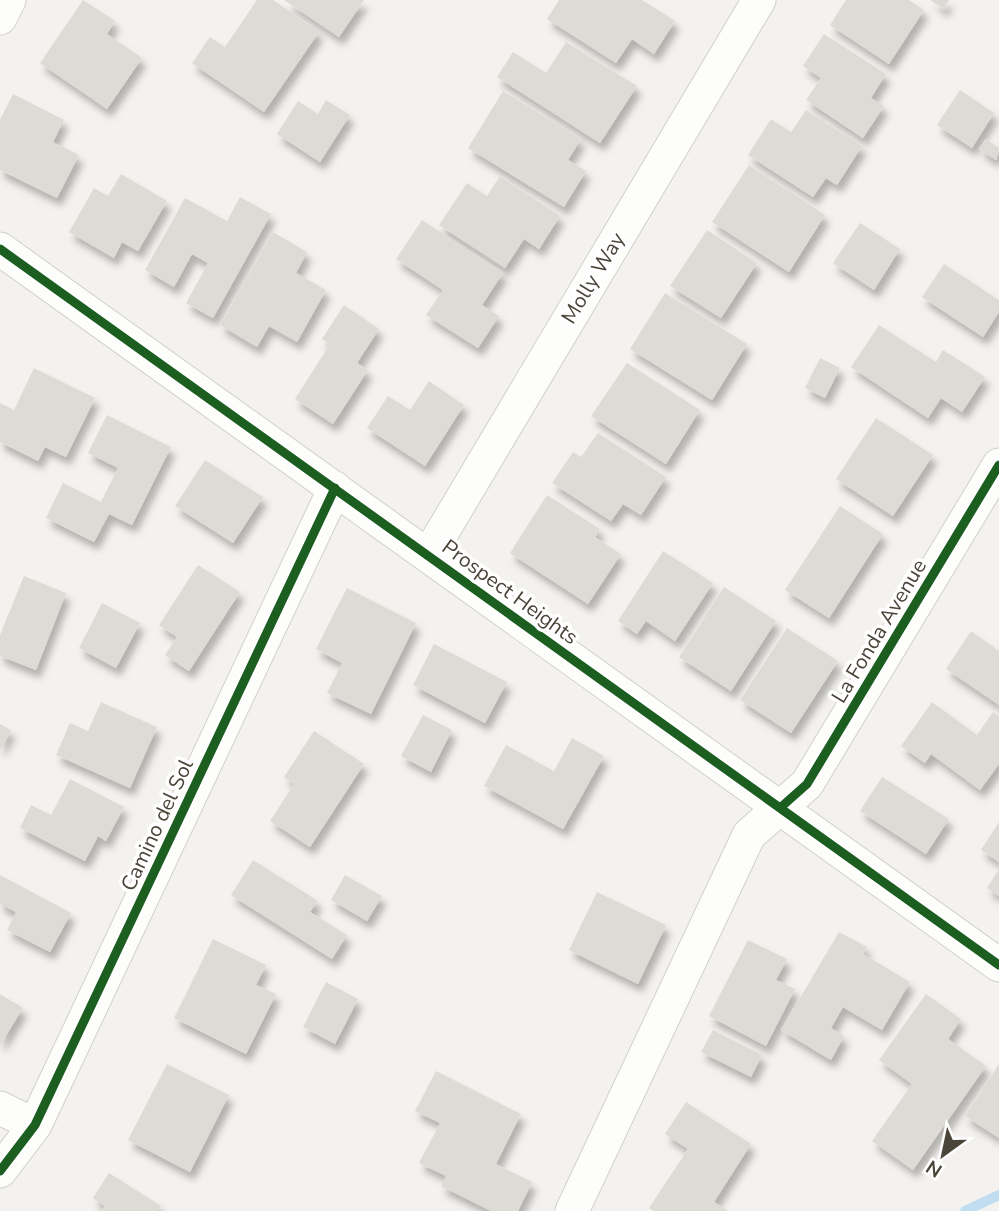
<svg xmlns="http://www.w3.org/2000/svg" width="999" height="1211" font-family="'Nunito Sans',sans-serif">
<style>
.lines{fill:none;stroke-linecap:round;stroke-linejoin:round}
.stream{stroke:#c0ddf1;stroke-width:10}
.building{fill:#dedbd6;filter:url(#shadow)}
.minor-casing{stroke:#d2d0cb;stroke-width:35}
.minor{stroke:#fdfdfc;stroke-width:33}
.cycleway-casing{stroke:#fff;stroke-width:13}
.cycleway{stroke:#1b5e20;stroke-width:9}
.labels{text-anchor:middle;stroke-width:7;stroke-linejoin:round;paint-order:stroke}
.street-label{font-size:21px;fill:#4b4439;stroke:#fff}
</style>
<defs>
<filter id="shadow"><feDropShadow dx="4.5" dy="8" stdDeviation="3.5" flood-color="#0004"/></filter>
</defs>
<rect width="100%" height="100%" fill="#f4f2ee"/>
<g class="lines">
<path class="stream" d="M965,1211L999,1195"/>
</g>
<path class="building" d="M83,0L115,21L107,34L142,58L107,109L40,63Z
M257,0H273L319,32L264,112L192,63L210,37L225,47Z
M284,0H364L339,37Z
M559,0H642L675,21L654,54L632,39L616,63L547,19Z
M846,0H909L924,10L889,64L830,25Z
M930,0H949L944,9Z
M824,34L886,74L871,98L884,106L863,138L806,100L821,78L803,66Z
M566,42L637,86L600,143L497,77L513,52L546,73Z
M960,90L994,113L972,148L937,125Z
M503,91L581,139L568,160L586,171L564,207L468,148Z
M13,94L64,120L53,142L79,155L57,198L0,170V120Z
M326,100L350,115L320,162L277,134L298,101L318,114Z
M806,110L862,146L837,185L826,178L813,197L748,155L771,119L791,132Z
M986,139L999,148L996,160L979,149Z
M749,165L825,215L789,272L712,222Z
M121,174L167,201L138,251L122,242L114,258L69,232L94,188L108,196Z
M500,176L560,216L539,249L524,239L505,268L439,225L467,183L487,196Z
M240,197L271,214L213,318L186,303L208,263L192,254L174,287L145,270L185,198L227,221Z
M422,220L503,273L482,305L499,316L478,348L426,315L443,290L396,259Z
M860,223L900,249L874,290L833,263Z
M707,230L757,263L721,318L670,286Z
M273,232L307,252L296,273L326,290L297,342L269,326L257,347L220,325Z
M944,264L999,300V312L983,337L922,297Z
M665,293L747,344L712,400L630,349Z
M344,305L379,329L357,363L368,370L333,424L295,399L330,344L322,339Z
M879,325L936,362L943,350L985,377L962,412L941,398L928,418L851,367Z
M820,358L840,368L825,398L805,388Z
M627,363L700,410L666,464L591,416Z
M34,368L95,398L66,457L45,447L38,461L0,442V403L14,410Z
M429,381L464,405L425,466L367,428L388,396L410,410Z
M107,415L171,447L132,525L109,514L94,542L46,518L63,483L101,502L118,468L88,453Z
M876,418L933,455L893,516L836,479Z
M598,433L666,477L641,515L623,504L611,521L552,483L573,452L581,457Z
M205,460L263,497L233,543L175,506Z
M547,495L600,529L595,537L621,554L588,604L510,553Z
M840,506L883,534L829,618L785,590Z
M663,551L713,583L675,641L646,621L637,634L618,621Z
M198,565L240,592L189,671L165,655L177,637L159,625Z
M24,576L66,593L36,670L0,656V635Z
M724,587L776,621L731,691L679,657Z
M347,588L416,623L371,714L327,693L342,663L316,649Z
M102,603L140,623L116,668L79,648Z
M787,628L838,661L791,733L740,700Z
M971,631L999,651V705L946,669Z
M434,644L507,682L485,723L413,685Z
M101,702L157,727L130,788L56,755L70,723L88,731Z
M932,702L977,735L993,712L999,716V764L980,790L931,754L925,763L901,746Z
M423,715L452,730L431,772L401,756Z
M0,724L11,730L0,750Z
M314,731L364,764L310,847L270,821L294,784L284,777Z
M572,738L604,756L563,829L484,786L506,745L554,771Z
M882,777L949,819L926,854L860,811Z
M70,779L124,807L106,841L98,836L85,861L20,828L31,805L51,815Z
M999,822V862L981,850Z
M253,860L318,901L310,912L347,935L332,959L231,895Z
M999,869V896L987,888Z
M0,875L71,913L50,952L7,930L16,912L0,904Z
M345,875L382,896L367,921L331,900Z
M597,892L666,925L638,984L569,950Z
M839,932L867,947L863,954L910,982L882,1030L843,1007L831,1028L844,1036L831,1060L781,1030Z
M213,939L266,965L256,985L276,994L246,1054L174,1018Z
M748,940L787,959L776,980L795,989L766,1046L709,1016Z
M326,982L358,999L335,1044L303,1027Z
M0,994L23,1008L0,1045Z
M926,994L961,1019L948,1039L986,1066L913,1170L872,1141L912,1084L879,1060Z
M713,1030L762,1055L751,1077L701,1052Z
M167,1064L229,1095L190,1172L128,1140Z
M999,1064V1138L965,1116Z
M436,1071L521,1114L496,1164L532,1182L518,1211H491L441,1186L446,1176L419,1163L440,1123L415,1111Z
M686,1102L751,1144L714,1202L728,1211H654L649,1208L688,1149L665,1134Z
M109,1173L161,1206L157,1211H102L105,1206L93,1198Z"/>
<g class="lines">
<g class="minor-casing">
<path id="minor" d="M0,18L9,0
M0,249L999,965
M428,556L759,0
M0,1108L35,1125
M0,1171L35,1125L335,488
M572,1211L749,835L807,784L999,465"/>
</g>
<use href="#minor" class="minor"/>
<g class="cycleway-casing">
<path id="cycleway" d="M0,249L999,965
M780,808L807,784L999,465
M0,1171L35,1125L335,488"/>
</g>
<use href="#cycleway" class="cycleway"/>
</g>
<g class="labels">
<g class="street-label">
<text transform="translate(593 278) rotate(-59)" y="7">Molly Way</text>
<text transform="translate(510 592) rotate(36)" y="7">Prospect Heights</text>
<text transform="translate(879 631) rotate(-59)" y="7">La Fonda Avenue</text>
<text transform="translate(157 825) rotate(-65)" y="7">Camino del Sol</text>
</g>
</g>
<g transform="translate(943 1155) rotate(213)" stroke="#ffffff" stroke-width="5" paint-order="stroke">
<path d="M0-5L12 26L0 18L-12 26Z" fill="#4b4439"/>
<text y="-10" font-size="19" font-weight="bold" text-anchor="middle" fill="#4b4439">N</text>
</g>
</svg>
